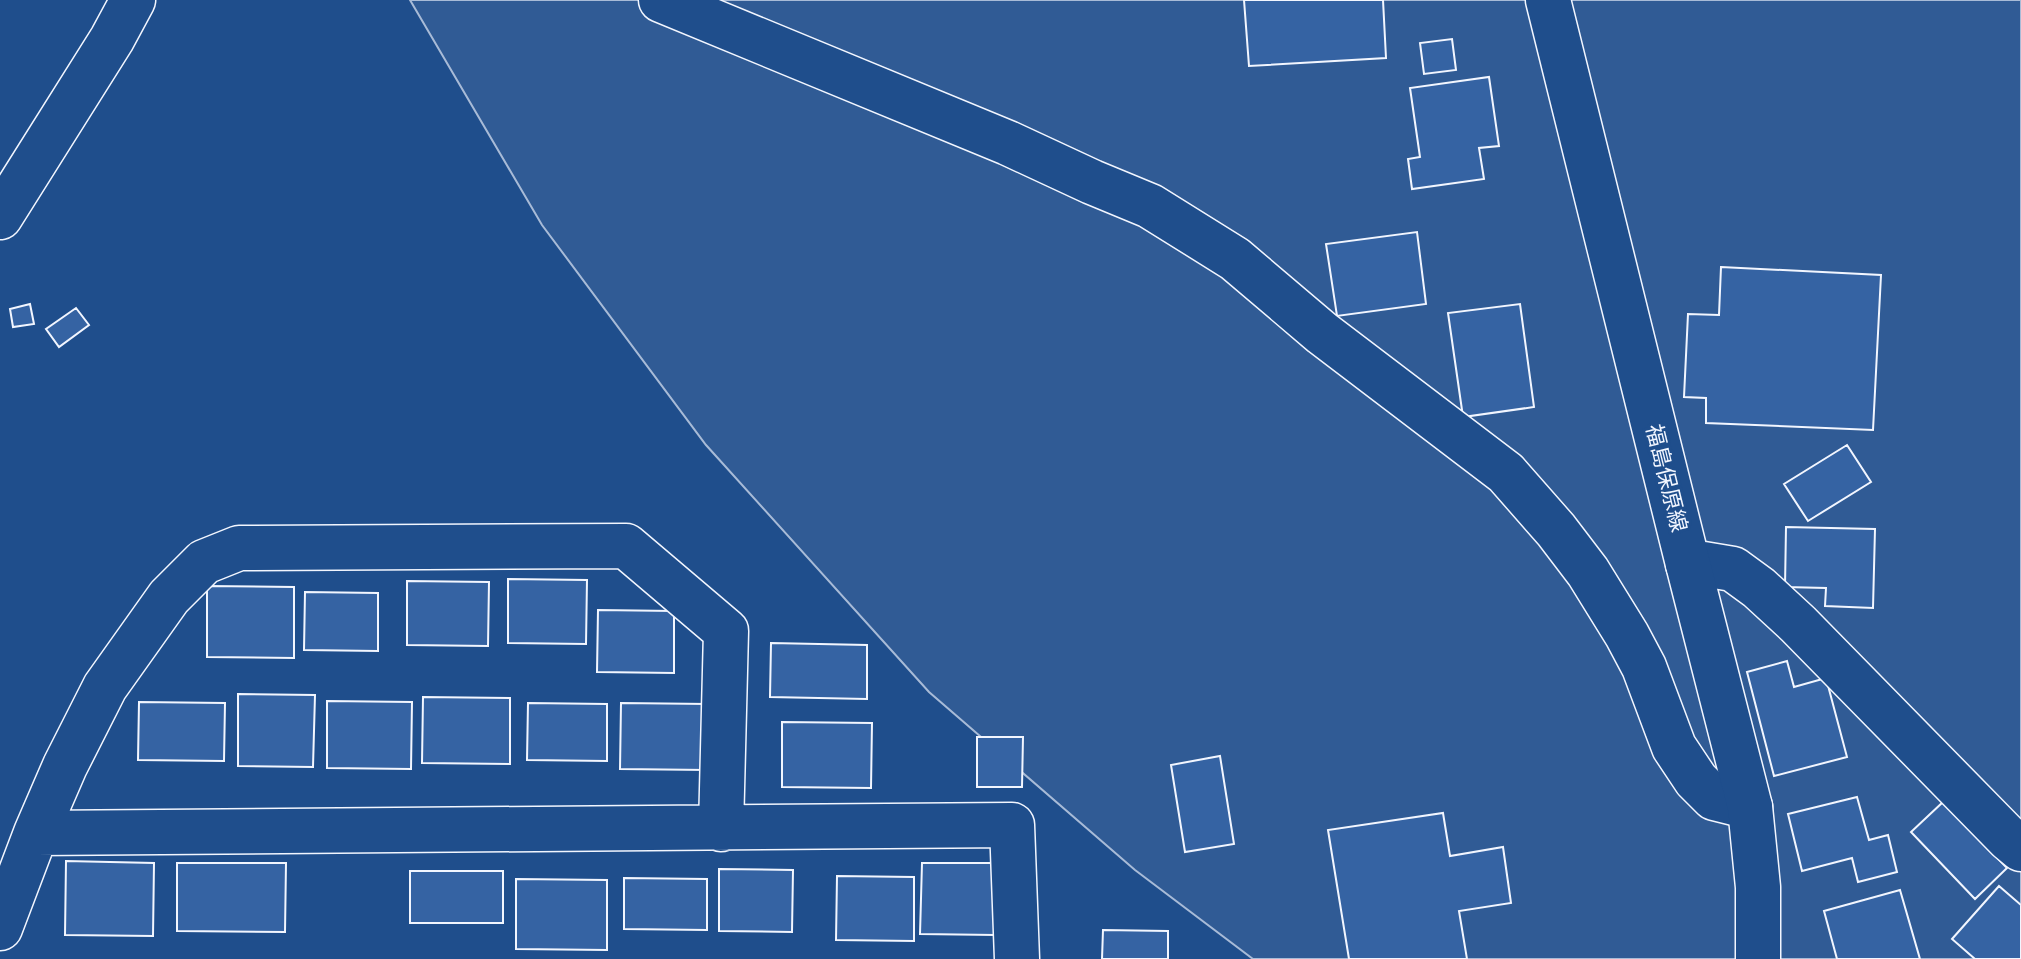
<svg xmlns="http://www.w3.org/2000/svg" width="2021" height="959" font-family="Bitter,'Noto Sans JP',serif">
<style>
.built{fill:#305b95;stroke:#a8bbd7;stroke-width:2}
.building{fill:#3563a3;stroke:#f2f6ff;stroke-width:2}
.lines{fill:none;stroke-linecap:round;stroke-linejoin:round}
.street-casing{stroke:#f2f6ff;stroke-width:47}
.primary-casing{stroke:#f2f6ff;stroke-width:47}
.street{stroke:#1f4e8c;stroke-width:44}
.primary{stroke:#1f4e8c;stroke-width:44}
.labels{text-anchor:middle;stroke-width:6;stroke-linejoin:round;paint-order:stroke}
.street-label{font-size:22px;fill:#f2f6ff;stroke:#1f4e8c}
</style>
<rect width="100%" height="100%" fill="#1f4e8c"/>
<path class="built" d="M410,0H2021V959H1253L1135,870L929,692L706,445L542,225Z"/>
<path class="building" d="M1244,0H1383L1386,58L1249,66Z
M1452,39L1456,70L1424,74L1420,43Z
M1489,77L1499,146L1479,148L1484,179L1412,189L1408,159L1420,157L1410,88Z
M1417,232L1426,304L1337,316L1326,244Z
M1721,267L1881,275L1873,430L1706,423V398L1684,397L1688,314L1719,315Z
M30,304L34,324L13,327L10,309Z
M1520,304L1534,407L1463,417L1448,313Z
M76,308L89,325L59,347L46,329Z
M1847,445L1871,482L1808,521L1784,484Z
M1786,527L1875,529L1873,608L1825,606L1826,588L1785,587Z
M508,579L587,580L586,644L508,643Z
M407,581L489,582L488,646L407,645Z
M207,586L294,587V658L207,657Z
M305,592L378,593V651L304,650Z
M598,610L674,611V673L597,672Z
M771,643L867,645V699L770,697Z
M1787,661L1794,687L1826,678L1847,757L1774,776L1747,672Z
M238,694L315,695L313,767L238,766Z
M423,697L510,698V764L422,763Z
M327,701L412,702L411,769L327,768Z
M139,702L225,703L224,761L138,760Z
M528,703L607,704V761L527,760Z
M621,703L708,704L707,770L620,769Z
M782,722L872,723L871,788L782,787Z
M977,737H1023L1022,787H977Z
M1220,756L1234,844L1185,852L1171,765Z
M1857,797L1869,840L1888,835L1897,872L1858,882L1852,858L1802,871L1788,814Z
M1943,802L2007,868L1975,899L1911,832Z
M1443,813L1450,856L1503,847L1511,903L1459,911L1467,959H1349L1328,830Z
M66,861L154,863L153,936L65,935Z
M177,863H286L285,932L177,931Z
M922,863H996L995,935L920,934Z
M719,869L793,870L792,932L719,931Z
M410,871H503V923H410Z
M837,876L914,877V941L836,940Z
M624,878L707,879V930L624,929Z
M516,879L607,880V950L516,949Z
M1999,886L2021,905V959H1975L1952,939Z
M1900,890L1920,959H1837L1824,911Z
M1103,930L1168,931V959H1102Z"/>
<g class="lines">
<g class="street-casing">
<path id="street" d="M661,0L1008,143L1092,182L1150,206L1235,259L1322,333L1506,473L1556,530L1588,572L1627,635L1644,667L1674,747L1696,780L1714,798L1750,807
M0,217L112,39L133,0
M1688,564H1703L1733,569L1759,588L1798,624L2009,839L2021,849
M36,833L65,766L105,687L169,597L204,562L239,548L626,546L726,631L721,829
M0,928L36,833L1012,825L1017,959"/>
</g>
<g class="primary-casing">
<path id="primary" d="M1548,0L1688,564L1750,807L1758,887V959"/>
</g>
<use href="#street" class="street"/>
<use href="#primary" class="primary"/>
</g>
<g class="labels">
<g class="street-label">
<text transform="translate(1667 478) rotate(76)" y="8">福島保原線</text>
</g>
</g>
</svg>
